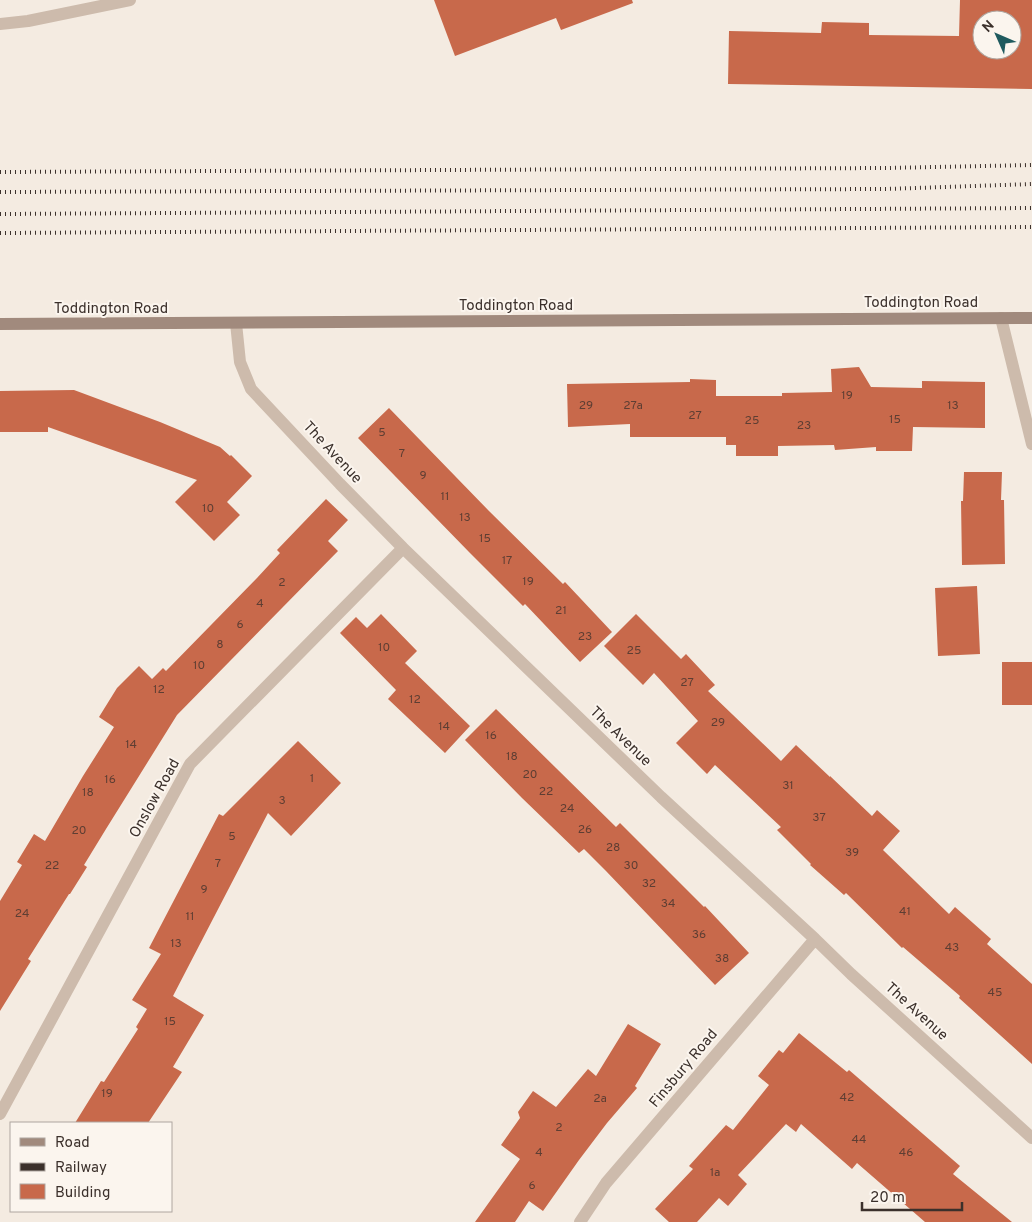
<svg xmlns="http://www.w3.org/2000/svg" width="1032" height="1222" font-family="Overpass,sans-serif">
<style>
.building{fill:#c8694b;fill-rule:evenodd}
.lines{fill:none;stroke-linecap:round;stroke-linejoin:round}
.minor{stroke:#cdbbac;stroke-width:12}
.tertiary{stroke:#cdbbac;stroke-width:12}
.secondary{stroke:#a18a7d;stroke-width:12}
.rail{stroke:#3b302b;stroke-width:4;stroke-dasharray:1 4;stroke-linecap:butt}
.labels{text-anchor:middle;stroke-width:4;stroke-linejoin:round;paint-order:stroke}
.number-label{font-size:12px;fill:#5e3e33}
.street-label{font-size:15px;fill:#3b302b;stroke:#fbf5ee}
</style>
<rect width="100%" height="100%" fill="#f4ebe1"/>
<path class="building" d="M434,0H632L633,3L561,30L556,18L455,56Z
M960,0H1032V89L728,84L729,31L821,33L822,22L869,23V35L959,36ZM982,20H1012V50H982Z
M859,367L871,387L922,388V381L985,382V428L913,427L912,451H876V447L835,450L834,445L778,446V456H736V445H726V437H630V424L568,427L567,384L690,382V379L716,380V396H782V393L832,392L831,369Z
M74,390L160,422L220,447L230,456L231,455L252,476L227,502L240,515L214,541L175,502L197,480L48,427V432H0V391Z
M389,408L489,511L563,584L565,582L612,632L580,662L525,604L523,606L469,552L358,438Z
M964,472H1002L1001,500H1004L1005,564L962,565L961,501H963Z
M326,499L348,520L328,541L338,551L177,715L106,829L84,865L87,867L70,894H69L28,959L31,961L0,1011V901L22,865L17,862L34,834L45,841L83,776L114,727L99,717L117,688L139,666L152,679L163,668L166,671L257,578L280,553L277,550Z
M977,586L980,654L938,656L935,588Z
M381,614L417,651L405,663L470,726L445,753L388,699L396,690L340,633L356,617L367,628Z
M636,614L681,659L686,654L715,685L708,691L781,761L796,745L830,777V776L872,816L877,810L900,831L883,850L949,914L955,907L991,939L987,944L1032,984V1064L959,998L960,996L903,947L902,948L846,893L844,895L810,865L811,864L777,830L781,827L715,765L707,774L676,743L698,721L654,673L643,685L604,646Z
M1002,662H1032V705H1002Z
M496,709L616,827L620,823L704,907L705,906L749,953L715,985L606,871L584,849L579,853L522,798L465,740Z
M298,741L341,783L291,836L268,813L173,996L204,1015L173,1067L182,1072L148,1123H75L101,1081L104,1082L138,1029L136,1027L147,1009L132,1000L161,954L149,948L219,814L223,816Z
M628,1024L661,1044L635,1086L637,1088L607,1123L579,1160L543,1211L529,1201L515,1222H475L520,1159L501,1145L520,1118L518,1112L533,1091L556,1107L588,1069L596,1076Z
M799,1033L847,1072L849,1070L960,1166L953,1174L1012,1222H925L857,1163L852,1169L801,1124L796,1132L786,1124L738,1175L747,1184L728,1206L719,1198L697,1222H669L655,1209L693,1169L689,1166L726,1125L733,1130L769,1085L758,1076L779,1050L783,1053Z"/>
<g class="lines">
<path class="minor" d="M1001,318L1032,444
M236,323L240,362L251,389L340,484L403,548L661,797L815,939L851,974L1032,1138
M0,1114L190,764L403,548
M580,1222L606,1183L815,939"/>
<path class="tertiary" d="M0,24L28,21L130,0"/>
<path class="secondary" d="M0,324L1032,318"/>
<path class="rail" d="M0,172L886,168L1032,165
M0,192L886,189L1032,184
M0,214L1032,208
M0,233L1032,227"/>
</g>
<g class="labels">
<g class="number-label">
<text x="847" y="399">19</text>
<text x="586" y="409">29</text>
<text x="633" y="409">27a</text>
<text x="953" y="409">13</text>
<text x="695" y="419">27</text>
<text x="895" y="423">15</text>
<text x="752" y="424">25</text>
<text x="804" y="429">23</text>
<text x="382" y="436">5</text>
<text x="402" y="457">7</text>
<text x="423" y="479">9</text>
<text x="445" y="500">11</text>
<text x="208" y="512">10</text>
<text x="465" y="521">13</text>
<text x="485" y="542">15</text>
<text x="507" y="564">17</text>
<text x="528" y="585">19</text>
<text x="282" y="586">2</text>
<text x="260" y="607">4</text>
<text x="561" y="614">21</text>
<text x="240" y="628">6</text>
<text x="585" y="640">23</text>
<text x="220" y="648">8</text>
<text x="384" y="651">10</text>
<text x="634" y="654">25</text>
<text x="199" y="669">10</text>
<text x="687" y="686">27</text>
<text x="159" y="693">12</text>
<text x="415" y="703">12</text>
<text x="718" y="726">29</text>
<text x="444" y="730">14</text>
<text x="491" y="739">16</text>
<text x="131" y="748">14</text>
<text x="512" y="760">18</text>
<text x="530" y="778">20</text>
<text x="312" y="782">1</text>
<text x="110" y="783">16</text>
<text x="788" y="789">31</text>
<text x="546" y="795">22</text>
<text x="88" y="796">18</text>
<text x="282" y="804">3</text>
<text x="567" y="812">24</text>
<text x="819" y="821">37</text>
<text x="585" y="833">26</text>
<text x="79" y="834">20</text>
<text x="232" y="840">5</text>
<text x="613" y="851">28</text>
<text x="852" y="856">39</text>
<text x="218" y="867">7</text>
<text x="52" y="869">22</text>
<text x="631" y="869">30</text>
<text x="649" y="887">32</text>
<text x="204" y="893">9</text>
<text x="668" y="907">34</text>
<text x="905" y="915">41</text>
<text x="22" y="917">24</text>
<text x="190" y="920">11</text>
<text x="699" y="938">36</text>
<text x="176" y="947">13</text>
<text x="952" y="951">43</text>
<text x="722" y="962">38</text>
<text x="995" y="996">45</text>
<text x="170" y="1025">15</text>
<text x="107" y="1097">19</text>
<text x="847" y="1101">42</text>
<text x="600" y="1102">2a</text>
<text x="559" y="1131">2</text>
<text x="859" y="1143">44</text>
<text x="539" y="1156">4</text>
<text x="906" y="1156">46</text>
<text x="715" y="1176">1a</text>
<text x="532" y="1189">6</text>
</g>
<g class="street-label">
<text x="921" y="307">Toddington Road</text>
<text x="516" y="310">Toddington Road</text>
<text x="111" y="313">Toddington Road</text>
<text transform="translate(333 452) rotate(47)" y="5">The Avenue</text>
<text transform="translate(621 736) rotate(44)" y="5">The Avenue</text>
<text transform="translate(154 798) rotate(-61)" y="5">Onslow Road</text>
<text transform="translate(917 1011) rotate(42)" y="5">The Avenue</text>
<text transform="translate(683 1068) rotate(-50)" y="5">Finsbury Road</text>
</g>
</g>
<rect x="10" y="1122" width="162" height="90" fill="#fbf5ee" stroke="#aea6a0"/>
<rect x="20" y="1138" width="25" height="8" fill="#a18a7d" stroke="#aea6a0"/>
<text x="55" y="1147" font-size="15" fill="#3b302b">Road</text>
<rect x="20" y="1163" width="25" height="8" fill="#3b302b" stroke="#aea6a0"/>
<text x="55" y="1172" font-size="15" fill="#3b302b">Railway</text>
<rect x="20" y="1184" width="25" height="15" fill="#c8694b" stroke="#aea6a0"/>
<text x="55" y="1197" font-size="15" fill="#3b302b">Building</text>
<g transform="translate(997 35) rotate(315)"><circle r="24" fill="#fbf5ee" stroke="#aea6a0"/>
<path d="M0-4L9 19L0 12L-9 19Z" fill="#1f5a5e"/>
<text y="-8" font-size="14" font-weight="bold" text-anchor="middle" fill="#3b302b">N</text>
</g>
<path d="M862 1202v8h100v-8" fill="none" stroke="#3b302b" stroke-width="2.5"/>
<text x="870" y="1202" font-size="15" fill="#3b302b" stroke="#fbf5ee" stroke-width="4" paint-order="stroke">20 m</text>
</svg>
